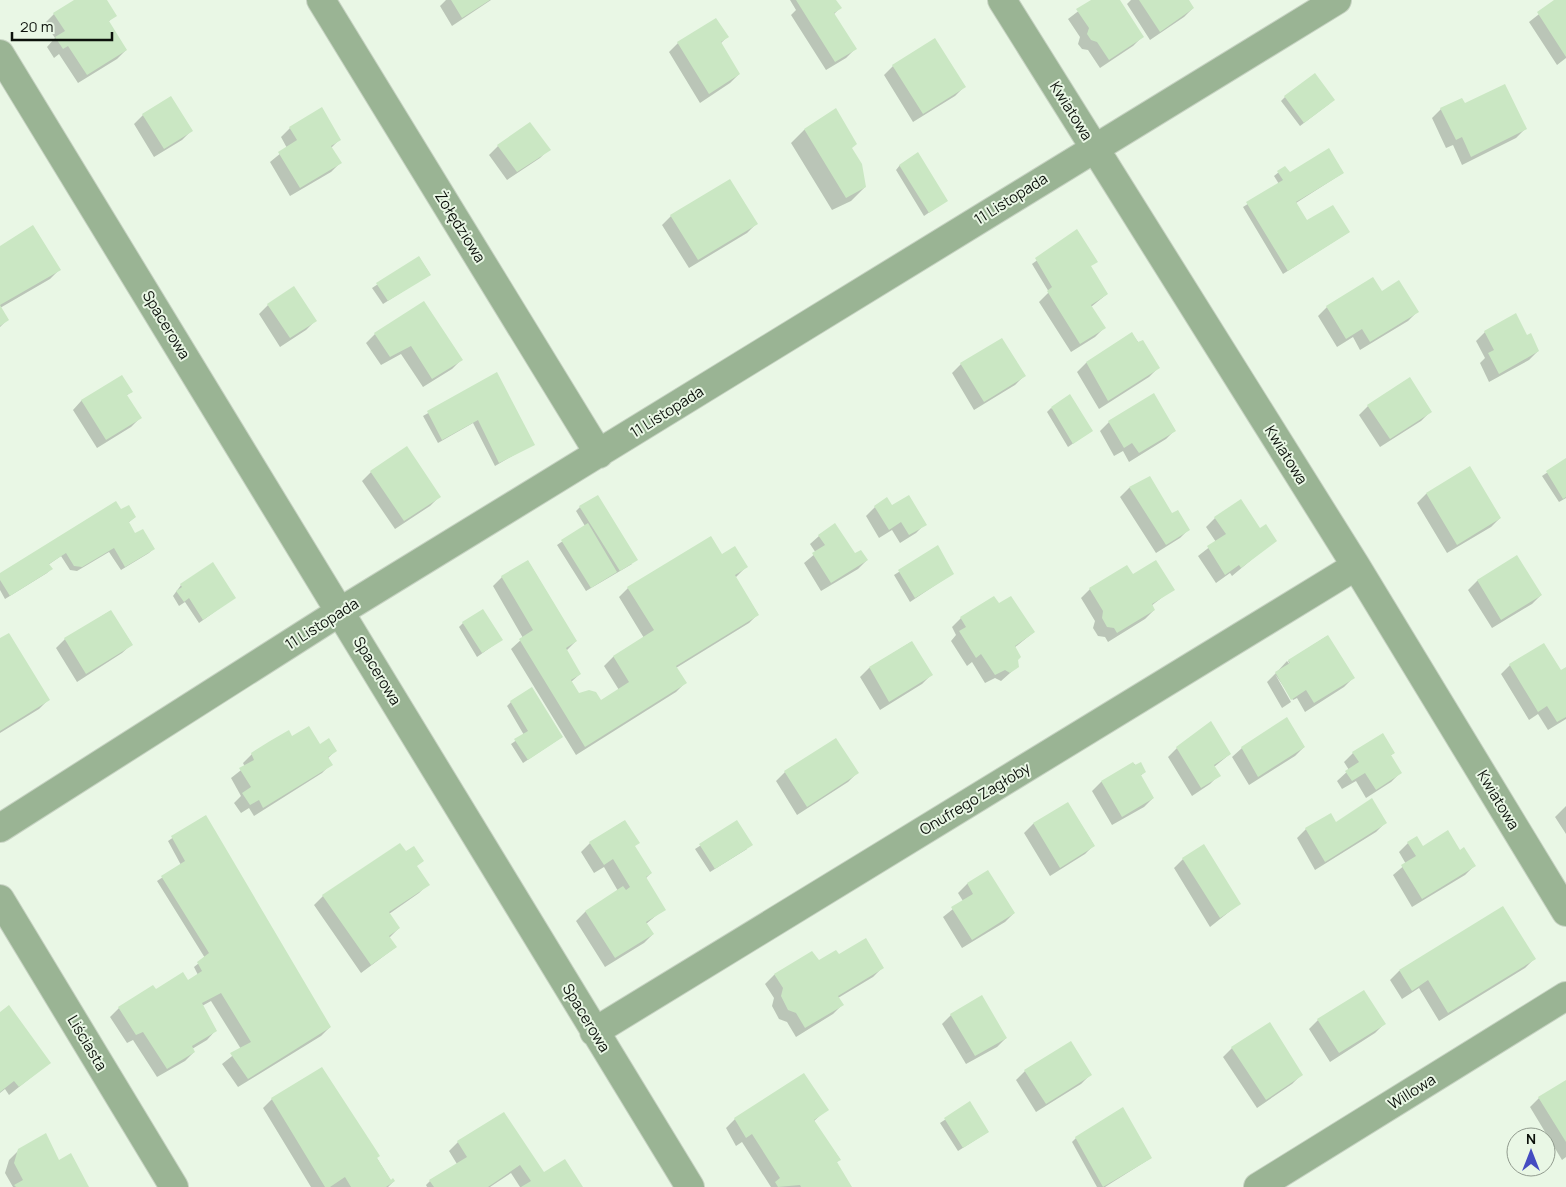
<svg xmlns="http://www.w3.org/2000/svg" width="1566" height="1187" font-family="Manrope,sans-serif">
<style>
.shadow{fill:#0003}
.building{fill:#cae7c3}
.lines{fill:none;stroke-linecap:round;stroke-linejoin:round}
.street-casing{stroke:#c6d2c2;stroke-width:30}
.street{stroke:#9ab494;stroke-width:28}
.labels{text-anchor:middle;stroke-width:4;stroke-linejoin:round;paint-order:stroke}
.street-label{font-size:15px;fill:#0c110b;stroke:#e9f7e5}
</style>
<rect width="100%" height="100%" fill="#e9f7e5"/>
<path class="shadow" d="M76,0H105L115,15L108,22L126,50L117,59L78,83L59,54L54,58L47,47L55,38L45,23L54,14Z
M446,0H491L452,26L440,6Z
M790,0H835L840,8L833,15L855,49L846,58L826,70L791,15L796,10Z
M1093,0H1118L1142,37L1133,46L1100,68L1088,50L1082,49L1078,44L1080,37L1068,19Z
M1131,0H1187L1193,8L1184,17L1150,40L1127,4Z
M1557,0H1566V58L1557,65L1529,22Z
M716,20L727,37L720,44L739,74L730,83L700,103L669,52L678,43Z
M935,40L964,87L955,96L913,122L884,75L893,66Z
M1285,97L1329,104L1300,126L1281,101Z
M1464,105L1525,129L1516,138L1462,165L1453,145L1446,148L1432,118L1441,109Z
M835,110L865,187L851,201L832,210L791,143L804,130Z
M143,115L191,131L182,140L154,157L134,124Z
M290,128L340,139L331,148L340,163L331,172L290,196L270,162L287,148L281,137Z
M498,146L549,149L540,158L507,180L489,155Z
M900,165L947,200L924,216L896,170Z
M1285,167L1290,174L1343,173L1296,203L1307,222L1349,232L1283,274L1243,207L1279,184L1274,176Z
M671,216L756,224L747,233L689,268L662,225Z
M1077,231L1089,266L1107,294L1091,307L1104,328L1095,337L1071,352L1039,302L1049,292L1032,264Z
M0,247L59,270L50,279L0,308L7,320L0,327Z
M419,257L430,274L383,304L372,288Z
M1381,292L1417,312L1408,321L1360,350L1353,337L1337,347L1318,316L1327,307Z
M268,305L315,321L306,330L280,347L259,314Z
M1485,332L1527,336L1538,351L1529,360L1489,382L1480,363L1485,358L1476,341Z
M375,334L461,360L452,369L423,387L401,354L381,365L366,343Z
M1132,334L1158,368L1149,377L1099,409L1077,372L1086,363Z
M1001,340L1024,376L1015,385L974,410L952,373L961,364Z
M497,374L533,444L495,466L473,423L438,443L423,416Z
M131,392L126,396L140,418L131,427L97,448L73,410L82,400Z
M1153,395L1175,430L1166,439L1129,462L1123,451L1114,456L1100,431L1109,422Z
M1368,406L1430,412L1421,421L1380,447L1359,415Z
M1051,408L1091,431L1068,447L1047,412Z
M1566,460V498L1559,502L1542,476Z
M1470,468L1500,518L1491,527L1447,553L1417,503L1426,494Z
M371,472L439,497L430,506L395,529L362,481Z
M1150,478L1172,515L1189,529L1180,538L1156,553L1120,497L1129,488Z
M580,507L632,564L586,591L557,545L585,526L576,511Z
M875,507H892L925,524L916,533L900,543L892,530L879,538L866,516Z
M121,511L135,517L128,523L135,535L153,549L149,553L121,570L109,552L77,571L70,570L61,556L48,565L51,569L47,573L5,599L0,590V575Z
M1215,518L1259,530L1275,540L1232,576L1230,573L1216,583L1198,556L1216,542L1206,527Z
M819,536L867,560L858,569L821,591L804,563L816,553L810,544Z
M937,548L952,574L910,602L894,575Z
M722,556L746,567L735,578L758,614L749,623L676,668L685,683L676,692L576,755L511,649L523,638L493,586L502,577L528,561L576,641L566,651L580,674L571,682L579,695L601,702L619,690L604,666L613,657L644,638L619,597L628,588Z
M1516,557L1541,595L1532,604L1492,628L1468,590L1477,581Z
M1133,576L1173,589L1151,606L1154,610L1145,619L1108,642L1105,637L1098,636L1093,628L1095,621L1081,598L1090,589Z
M181,585L234,598L199,623L185,602L179,606L173,596Z
M994,598L998,605L1034,632L1014,648L1018,666L1001,681L995,678L985,683L972,662L967,666L951,641L956,635L952,627L961,618Z
M110,611L132,644L122,653L77,682L56,648L65,639Z
M463,623L501,640L477,657L459,627Z
M1327,636L1353,678L1344,687L1305,712L1297,698L1293,700L1275,674L1287,661L1293,669L1288,661Z
M0,640L48,700L39,709L0,733Z
M911,642L931,675L922,684L880,710L860,677L869,668Z
M1510,665L1561,672L1566,668V719L1548,730L1538,714L1529,720L1501,674Z
M1275,674L1291,702L1282,708L1267,682Z
M511,702L562,737L523,763L511,744L524,735L507,706Z
M1286,719L1304,747L1295,756L1249,785L1232,757L1242,748Z
M292,737L335,751L328,758L331,764L322,773L254,816L249,808L241,813L234,803L241,796L231,778L245,767L243,763L252,754Z
M836,740L857,773L848,782L797,815L776,781L785,772Z
M1177,748L1230,754L1214,767L1219,775L1210,784L1192,796L1168,757Z
M1353,753H1394L1390,756L1400,773L1391,782L1366,798L1356,781L1342,789L1337,781L1349,770L1344,762Z
M1133,763L1145,772L1140,776L1153,798L1144,807L1112,825L1092,791L1101,782Z
M1068,804L1094,845L1085,854L1050,876L1024,833L1033,824Z
M1566,806V834L1555,817Z
M205,816L330,1027L321,1036L238,1087L222,1064L241,1049L211,1001L202,1006L216,1030L207,1040L192,1049L194,1052L185,1061L157,1077L133,1040L127,1043L110,1017L119,1008L156,991L187,981L198,975L194,967L205,958L157,881L181,865L168,841Z
M624,821L634,847L651,873L645,879L664,909L646,924L653,934L644,943L605,967L576,921L585,912L618,891L604,867L594,873L581,852L590,843Z
M737,822L747,849L710,872L695,849Z
M1385,823L1376,832L1315,870L1297,838L1306,829L1336,824Z
M1408,843L1422,847L1460,851L1474,866L1465,875L1412,907L1393,875L1406,864L1399,852Z
M1183,859L1239,904L1210,927L1174,868Z
M416,867L428,884L419,893L389,914L399,928L389,938L396,947L361,973L314,905L323,896Z
M988,872L1014,913L1005,922L962,948L943,917L963,901L958,893L967,884Z
M812,952L818,962L839,956L882,968L873,977L838,998L842,1005L833,1014L796,1037L787,1022L779,1019L772,1006L774,998L765,984L774,975Z
M1534,959L1525,968L1439,1021L1419,988L1402,999L1390,980L1399,971Z
M0,1013L49,1063L9,1095L5,1089L0,1093Z
M951,1015L1006,1038L997,1047L966,1064L942,1024Z
M1318,1020L1384,1024L1375,1033L1330,1062L1309,1029Z
M1232,1048L1301,1075L1292,1084L1257,1108L1223,1057Z
M322,1069L391,1181H394L388,1187H311L263,1108L272,1099Z
M1025,1071L1090,1075L1081,1084L1036,1112L1016,1080Z
M1566,1082V1157L1562,1160L1530,1107L1539,1098Z
M970,1103L988,1132L958,1151L940,1123Z
M827,1109L813,1122L840,1159L836,1163L851,1187H771L742,1142L736,1146L726,1128L735,1119Z
M504,1114L543,1174L581,1187H520L511,1173L490,1187H427L426,1185L430,1181L457,1164L449,1151L458,1142Z
M1076,1138L1151,1158L1105,1187H1097L1072,1142Z
M19,1150L58,1162L88,1187H13L5,1173L9,1160Z"/>
<path class="building" d="M74,0H107L117,16L109,21L127,50L87,75L68,46L63,49L55,37L65,31L53,13Z
M451,0H490L462,18Z
M796,0H836L842,8L834,13L857,49L835,62Z
M1091,0H1120L1144,37L1109,60L1097,42L1091,40L1087,34L1089,28L1076,9Z
M1139,0H1189L1194,8L1160,32Z
M1554,0H1566V57L1537,12Z
M716,18L729,37L721,42L740,74L709,94L677,42Z
M935,38L966,87L923,114L892,65Z
M1315,73L1335,100L1304,123L1284,96Z
M1505,84L1527,129L1471,157L1462,137L1456,140L1440,108L1462,98L1465,103Z
M171,96L193,131L164,149L142,114Z
M322,107L341,140L331,146L342,163L300,188L278,152L297,140L289,127Z
M836,108L857,144L852,148L862,164L866,187L846,198L804,129Z
M530,122L551,150L517,172L497,145Z
M1329,148L1344,173L1296,202L1307,220L1333,205L1350,232L1288,271L1246,202L1283,180L1277,171L1285,166L1290,172Z
M918,152L948,201L929,213L899,165Z
M730,179L758,224L698,260L670,215Z
M33,225L61,270L0,305L9,320L0,326V246Z
M1077,229L1098,262L1091,266L1108,294L1091,305L1106,328L1080,344L1047,291L1052,287L1035,258Z
M419,256L431,275L388,301L376,283Z
M1373,277L1382,291L1399,280L1419,312L1370,342L1362,329L1346,339L1326,306Z
M294,286L317,321L290,338L267,304Z
M424,301L463,360L432,379L411,346L390,357L374,333Z
M1516,313L1527,335L1531,333L1539,351L1499,374L1488,353L1494,350L1484,331Z
M1132,332L1138,342L1143,340L1160,368L1108,401L1086,362Z
M1002,338L1026,376L984,402L960,363Z
M497,372L535,445L499,463L478,420L442,440L427,411Z
M122,375L133,392L127,395L142,418L106,440L81,400Z
M1410,377L1432,412L1390,439L1367,405Z
M1154,393L1176,431L1139,453L1132,443L1124,448L1108,421Z
M1070,394L1093,431L1073,444L1051,407Z
M407,446L441,497L404,521L370,471Z
M1566,458V497L1563,499L1546,471Z
M1470,466L1501,518L1457,545L1426,493Z
M1150,476L1172,513L1178,510L1190,530L1166,545L1129,487Z
M598,495L638,560L620,571L579,506Z
M909,495L927,525L909,535L901,522L889,530L874,506L887,497L892,505Z
M1241,499L1260,528L1266,524L1277,541L1241,568L1239,565L1225,575L1207,546L1226,534L1214,517Z
M116,501L121,509L129,505L136,517L129,522L135,533L143,529L155,549L125,567L114,548L82,567L74,566L66,553L49,564L53,569L10,596L0,580V573Z
M588,523L617,572L591,588L561,540Z
M835,523L855,553L861,550L868,560L831,583L812,553L825,545L818,535Z
M711,536L722,554L735,546L748,567L735,575L759,615L676,666L687,683L585,747L519,639L533,630L501,576L528,560L577,641L566,648L581,674L571,680L579,693L589,690L596,692L601,700L629,682L613,656L654,630L627,587Z
M938,545L954,574L915,598L898,570Z
M1517,555L1542,595L1501,620L1477,580Z
M1156,560L1175,590L1152,604L1155,610L1117,633L1114,628L1107,627L1102,618L1103,611L1089,588L1127,565L1133,574Z
M213,562L236,598L203,620L189,598L184,602L176,591L182,587L180,584Z
M994,596L999,603L1011,596L1035,632L1015,646L1021,657L1018,660L1019,667L1010,673L1005,670L995,675L981,654L976,658L959,631L966,627L960,617Z
M483,609L503,640L482,653L462,622Z
M111,610L133,645L86,674L64,638Z
M9,633L50,700L0,731V638Z
M1328,635L1355,678L1314,703L1306,690L1291,700L1275,672L1290,663L1288,660Z
M912,641L933,675L889,702L869,667Z
M1544,643L1561,670L1566,667V717L1557,722L1547,706L1538,712L1509,664Z
M532,687L563,737L528,760L514,739L528,731L510,701Z
M1287,717L1305,747L1258,777L1241,747Z
M1211,721L1231,754L1214,765L1221,776L1201,788L1176,747Z
M309,726L320,744L329,738L337,751L328,757L333,765L263,808L259,800L250,805L242,793L251,787L239,768L254,760L251,753L270,741L289,730L292,736Z
M1383,733L1395,753L1391,755L1402,773L1376,790L1365,773L1352,781L1345,771L1359,762L1352,752Z
M836,738L859,773L807,807L784,771Z
M1133,762L1135,765L1141,762L1146,772L1141,775L1154,798L1122,817L1101,781Z
M1372,798L1387,823L1325,862L1305,828L1331,813L1336,822Z
M1068,802L1095,846L1060,868L1033,823Z
M206,815L331,1027L248,1079L230,1053L251,1042L221,993L202,1003L217,1031L192,1046L195,1052L167,1069L143,1032L136,1035L118,1007L153,985L156,989L183,972L188,980L202,971L197,962L209,953L161,876L185,861L171,836Z
M625,820L640,843L635,846L652,873L646,877L666,910L646,922L654,934L615,958L585,911L623,886L626,890L630,887L613,859L604,865L589,842Z
M737,820L753,845L715,869L699,844Z
M1448,830L1460,850L1464,847L1476,866L1422,899L1401,865L1416,856L1407,842L1417,836L1423,846Z
M400,843L406,851L414,846L424,861L417,866L430,885L389,912L400,928L389,936L397,947L371,965L322,895Z
M1204,844L1241,904L1220,918L1182,858Z
M988,870L1015,913L972,940L951,907L973,894L967,883Z
M1503,906L1536,959L1448,1013L1428,980L1412,991L1399,970Z
M866,938L884,968L838,996L844,1005L805,1028L796,1013L788,1010L781,996L783,988L774,974L812,951L819,960L836,950L839,954Z
M1364,990L1386,1024L1339,1053L1317,1019Z
M982,995L1007,1038L975,1056L950,1014Z
M9,1005L51,1063L19,1087L14,1081L0,1092V1012Z
M1270,1022L1303,1075L1266,1100L1231,1047Z
M1071,1041L1092,1075L1046,1104L1024,1070Z
M322,1067L380,1156L377,1158L391,1180L393,1178L395,1181L386,1187H351L345,1177L330,1187H325L271,1098Z
M804,1073L829,1110L814,1120L841,1160L837,1162L852,1187H801L800,1185L778,1187L775,1182L780,1178L752,1134L746,1138L734,1118Z
M1566,1080V1142L1538,1097Z
M970,1101L989,1132L963,1148L944,1118Z
M1123,1107L1152,1158L1103,1187L1075,1137Z
M504,1112L544,1172L565,1159L583,1187H521L531,1181L520,1165L488,1187H434L429,1180L467,1157L457,1141Z
M46,1133L59,1160L71,1153L89,1187H16L14,1185L23,1180L14,1163L18,1149Z"/>
<g class="lines">
<g class="street-casing">
<path id="street" d="M321,0L599,454
M1002,0L1356,566L1566,912
M0,54L690,1187
M0,828L341,611L1337,0
M0,899L174,1187
M594,1032L1356,566
M1258,1187L1566,996"/>
</g>
<use href="#street" class="street"/>
</g>
<g class="labels">
<g class="street-label">
<text transform="translate(1071 111) rotate(58)" y="5">Kwiatowa</text>
<text transform="translate(1011 199) rotate(-32)" y="5">11 Listopada</text>
<text transform="translate(460 227) rotate(58)" y="5">Żołędziowa</text>
<text transform="translate(166 325) rotate(59)" y="5">Spacerowa</text>
<text transform="translate(667 412) rotate(-32)" y="5">11 Listopada</text>
<text transform="translate(1286 455) rotate(58)" y="5">Kwiatowa</text>
<text transform="translate(322 624) rotate(-32)" y="5">11 Listopada</text>
<text transform="translate(377 671) rotate(59)" y="5">Spacerowa</text>
<text transform="translate(975 799) rotate(-31)" y="5">Onufrego Zagłoby</text>
<text transform="translate(1498 800) rotate(59)" y="5">Kwiatowa</text>
<text transform="translate(586 1018) rotate(59)" y="5">Spacerowa</text>
<text transform="translate(87 1043) rotate(59)" y="5">Liściasta</text>
<text transform="translate(1412 1092) rotate(-32)" y="5">Willowa</text>
</g>
</g>
<g transform="translate(1531 1152)"><circle r="24" fill="#e9f7e5" stroke="#919b8e"/>
<path d="M0-4L9 19L0 12L-9 19Z" fill="#444cc1"/>
<text y="-8" font-size="14" font-weight="bold" text-anchor="middle" fill="#0c110b">N</text>
</g>
<path d="M12 32v8h100v-8" fill="none" stroke="#0c110b" stroke-width="2.5"/>
<text x="20" y="32" font-size="15" fill="#0c110b" stroke="#e9f7e5" stroke-width="4" paint-order="stroke">20 m</text>
</svg>
